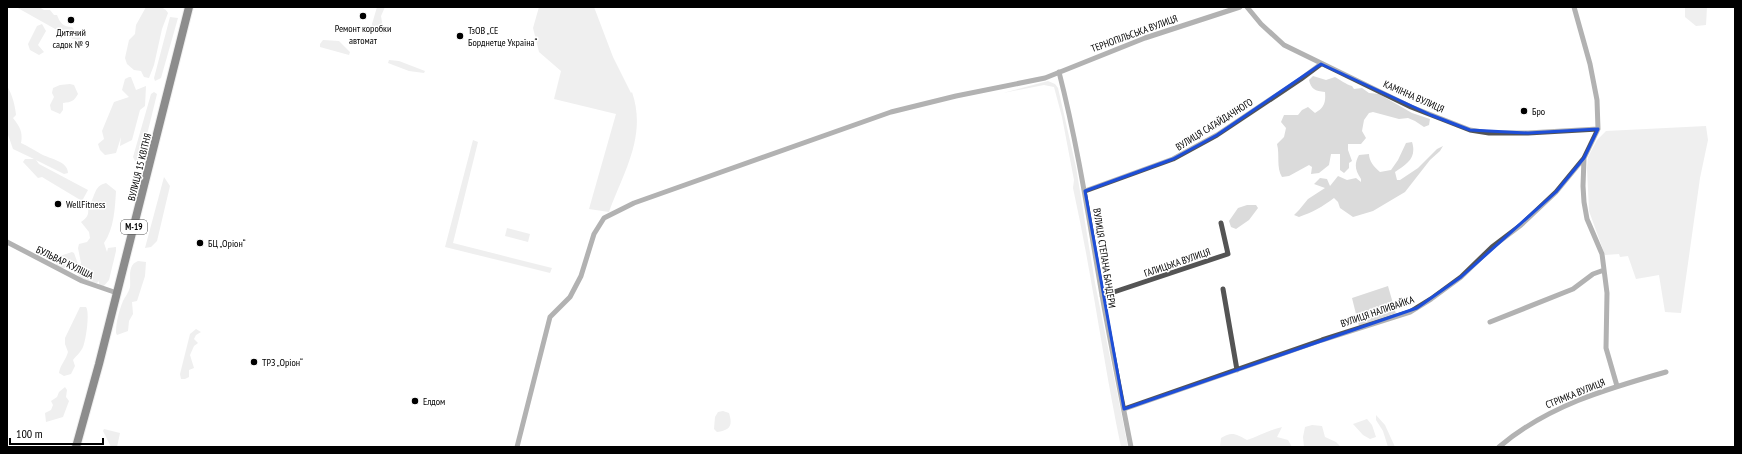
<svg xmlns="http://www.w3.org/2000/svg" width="1742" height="454" font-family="'PT Sans Narrow',sans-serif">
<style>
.green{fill:#dbdbdb}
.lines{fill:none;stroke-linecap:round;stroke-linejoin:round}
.trunk-casing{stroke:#dbdbdb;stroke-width:10}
.minor{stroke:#545454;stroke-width:5}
.trunk{stroke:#000;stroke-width:8}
.marked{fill:none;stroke:#1d4ed8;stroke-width:3;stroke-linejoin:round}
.poi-dot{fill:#000;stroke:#fff;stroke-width:1.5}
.labels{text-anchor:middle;stroke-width:3;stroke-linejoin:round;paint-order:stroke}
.shield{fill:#fff;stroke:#4c4c4c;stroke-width:1}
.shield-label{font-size:9px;font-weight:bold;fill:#000}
.poi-label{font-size:10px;fill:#000;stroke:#fff;text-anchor:start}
.street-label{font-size:10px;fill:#000;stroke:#fff}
</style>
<rect width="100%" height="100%" fill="#fff"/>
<path class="green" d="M16,7H39L44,10H50L54,15H57C60,23 63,27 72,27L81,38L80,40L73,39Z
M146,7C154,7 164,5 168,13L162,29L154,65L149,78L144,77L141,71L134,70L127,64L125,58L129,40L135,34L136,25Z
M377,7H385L381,16L384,34L370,31Z
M539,7H594L613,57L631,93L632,92C647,136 624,171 609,212L589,209L616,114L554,99L561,71L539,52L533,28Z
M1685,7H1707L1706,25L1696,26L1685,17Z
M170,17L178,18L161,78L155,81L154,78Z
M42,24L46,31L38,45L44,52L39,55L30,50L28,44L37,26Z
M323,40L339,41L350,52L349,55L320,47V44Z
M389,60L399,61L425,71L424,73L409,71L388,63Z
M1313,76L1326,80L1335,77C1341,80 1345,84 1352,86L1354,89L1362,88L1369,93L1379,94L1412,113L1430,119L1429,125L1424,127L1415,121L1408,118L1399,119L1373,112L1369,113L1364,120L1362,131L1366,138L1361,144H1348V150L1352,161L1349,163V168L1344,173L1340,170V154H1331L1329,165L1319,173L1311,174L1312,167L1309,165L1289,176L1282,177C1276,167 1280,155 1277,144L1284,137L1286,128L1281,122L1284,115H1298L1302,110L1308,107L1315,113C1324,108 1326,103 1325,92C1315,91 1311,89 1309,80Z
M129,77H131L136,90L146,86L145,106L140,110L132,140L120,146L121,137L116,153L105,155L100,150L98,144L104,139L102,131L114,102L129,97L122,90L125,79Z
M1048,81L1055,84L1058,88L1076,167L1095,283L1128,447H1121C1103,361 1092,274 1073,188L1074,180L1062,117L1054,87L1044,85L1003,93Z
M70,84L74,85L78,94C74,101 72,102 63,103V110L60,114L51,110L50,105L54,97L52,93L53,88L60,85Z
M7,86C12,94 15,105 16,115L13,118C20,127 23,132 21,143C28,146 34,150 41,154C50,159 68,161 68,173L64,174L36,160L39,164L88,190L82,201L42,177L38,178L23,162L25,159H34L13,149L7,132Z
M154,92L157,94L141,159L135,161L133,157L151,94Z
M1706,126L1708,140L1700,178L1681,313L1665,312L1659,275L1636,279L1628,256L1620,257L1619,254L1605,255L1589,211L1587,168L1588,157L1597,140L1606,131Z
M473,140L478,142L453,243L552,268L550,273L445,247Z
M1412,142C1417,158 1407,164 1395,172L1397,180H1400L1418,168L1437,149L1443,146L1440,151L1430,160L1405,192L1373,211L1353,217L1340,208L1338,202L1334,198C1322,207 1313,212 1299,217L1294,215L1299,210L1308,199L1325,188L1314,184L1320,178L1327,179L1330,186L1338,176L1347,180L1356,178L1361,182V179C1355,170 1354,164 1359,155L1369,154C1369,161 1374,167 1380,172L1391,170L1398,160L1406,143Z
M164,177L170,186L157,241L151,247L145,248Z
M106,183L116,191C115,208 114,229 104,243L107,252L108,248L116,247V251L109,280L103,287L99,285V281L97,283L83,282L78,275V271L81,263L78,248L79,244L87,242L90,238L89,232L81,222C87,218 89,215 88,207C96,197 93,186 106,183Z
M1247,205H1256L1258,208L1249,220L1236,229L1231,227L1229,221L1238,208Z
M507,228L530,234L528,242L505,236Z
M72,252L74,253L78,264L77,268H61L56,265L55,259L53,254H57L60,256Z
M138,261L146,262L145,276L137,301L132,302L133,314L129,321L128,331L117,335L116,333C116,322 119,311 123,301C125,297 129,292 130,287C131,279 127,265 138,261Z
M1388,286L1396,314L1359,326L1352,298Z
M80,307H86C90,312 86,340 83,347C81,352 76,356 73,360L75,366L71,374L64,376L59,373C60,365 66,360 68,352L65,344V338Z
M196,329L201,332L196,335L194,339L198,343L194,346L190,355L194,368L189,370V377L185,379H181L180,374L190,334Z
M65,387L67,390L66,397L69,401L63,417L46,422L45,413L51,410L53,405L51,401L57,397L59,392Z
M723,411L729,413C733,426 730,430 717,432L714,429L715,417L718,412Z
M1376,415L1385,425L1395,447H1388L1383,431L1376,420Z
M1367,419L1372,425L1376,437L1370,439L1363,435L1353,424Z
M1312,425L1322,426L1325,437L1336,442L1341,447H1304L1303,437L1305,427Z
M1282,427L1277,437L1288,440L1292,447L1220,446L1221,438C1232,431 1236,434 1247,440C1259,436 1269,430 1282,427Z
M104,429L120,433L117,447H111L103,431Z"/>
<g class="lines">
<g class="trunk-casing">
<path id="trunk" d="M76,447L99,364L189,7"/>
</g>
<path class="minor" d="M1247,7L1261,24L1284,45L1411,107L1470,130L1489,133H1528L1598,129
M1059,72C1078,146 1089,220 1102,295C1111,346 1121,396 1131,447
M1584,158L1583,186L1584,202L1587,219L1602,254L1607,293L1606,348L1617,386
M1085,191L1173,159L1217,135L1301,79L1321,64
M7,242L82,281L117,293
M1223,289L1237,370
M1102,296L1228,254L1221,223
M1490,322L1573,289L1593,274L1604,270
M1124,409L1322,340L1410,312L1431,299L1461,277L1492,247L1521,225L1556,192L1584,158L1598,129L1597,100L1590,64L1574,7
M517,447L550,317L570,297L581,276L594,234L604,218L634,203L891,112L956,96L1045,78L1145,38L1240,7
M1499,447C1547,406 1606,389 1666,372"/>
<use href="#trunk" class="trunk"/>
</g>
<path d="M0 0H1742V454H0ZM1321,64L1431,115L1470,130L1528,133L1598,129L1584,158L1556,192L1461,277L1417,308L1124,409L1085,191L1173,159L1217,135Z" fill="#fff" fill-opacity=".55" fill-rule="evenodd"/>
<path class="marked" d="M1321,64L1431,115L1470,130L1528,133L1598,129L1584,158L1556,192L1461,277L1417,308L1124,409L1085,191L1173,159L1217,135Z"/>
<g class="poi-dot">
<circle cx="363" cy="16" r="4"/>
<circle cx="71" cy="20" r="4"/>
<circle cx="460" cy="36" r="4"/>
<circle cx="1524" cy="111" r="4"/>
<circle cx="58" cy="204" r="4"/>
<circle cx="200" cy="243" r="4"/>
<circle cx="254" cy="362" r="4"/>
<circle cx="415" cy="401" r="4"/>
</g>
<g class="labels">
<rect class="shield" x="121" y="220" width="26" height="14" rx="3"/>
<g class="shield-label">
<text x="134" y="230">М-19</text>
</g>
<g class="poi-label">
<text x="363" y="32" text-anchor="middle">Ремонт коробки<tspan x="363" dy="12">автомат</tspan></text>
<text x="468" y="34">ТзОВ „СЕ<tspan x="468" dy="12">Борднетце Україна“</tspan></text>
<text x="71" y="36" text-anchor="middle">Дитячий<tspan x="71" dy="12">садок № 9</tspan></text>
<text x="1532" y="115">Бро</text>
<text x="66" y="208">WellFitness</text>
<text x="208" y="247">БЦ „Оріон“</text>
<text x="262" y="366">ТРЗ „Оріон“</text>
<text x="423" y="405">Елдом</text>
</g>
<g class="street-label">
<text transform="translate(1134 33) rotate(-20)" y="4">ТЕРНОПІЛЬСЬКА ВУЛИЦЯ</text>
<text transform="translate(1414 96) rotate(24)" y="4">КАМІННА ВУЛИЦЯ</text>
<text transform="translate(1214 124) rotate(-32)" y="4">ВУЛИЦЯ САГАЙДАЧНОГО</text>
<text transform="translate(139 167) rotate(-76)" y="4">ВУЛИЦЯ 15 КВІТНЯ</text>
<text transform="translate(1105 258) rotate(81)" y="4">ВУЛИЦЯ СТЕПАНА БАНДЕРИ</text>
<text transform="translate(65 262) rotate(26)" y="4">БУЛЬВАР КУЛІША</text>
<text transform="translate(1177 262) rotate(-19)" y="4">ГАЛИЦЬКА ВУЛИЦЯ</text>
<text transform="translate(1377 311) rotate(-19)" y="4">ВУЛИЦЯ НАЛИВАЙКА</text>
<text transform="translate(1575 393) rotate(-22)" y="4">СТРІМКА ВУЛИЦЯ</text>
</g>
</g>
<rect width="1742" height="454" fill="none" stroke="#000000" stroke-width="16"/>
<path d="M10 438v6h93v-6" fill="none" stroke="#000000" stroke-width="2"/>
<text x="16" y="438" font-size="12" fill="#000000" stroke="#ffffff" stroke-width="3" paint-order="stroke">100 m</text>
</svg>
